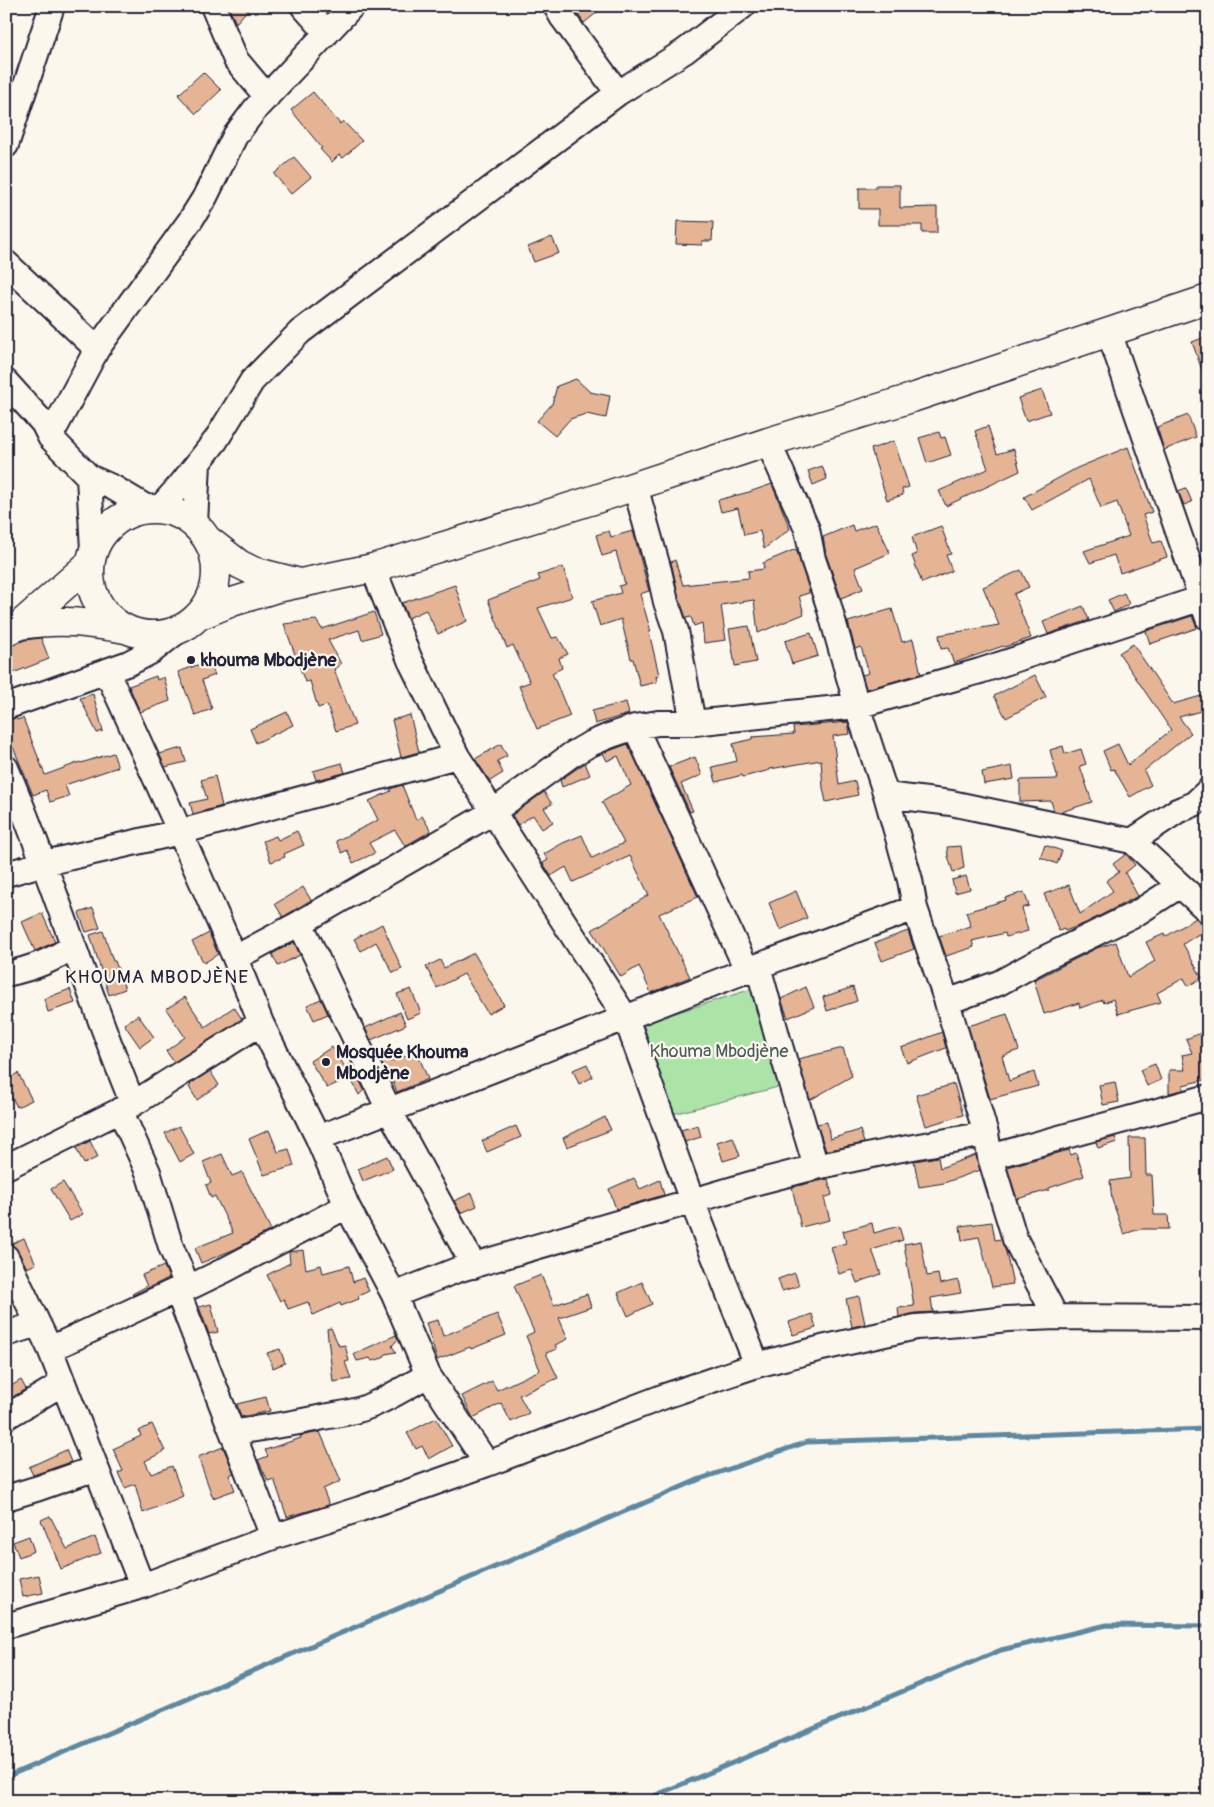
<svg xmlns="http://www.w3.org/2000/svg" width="1214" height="1807" font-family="Pangolin,sans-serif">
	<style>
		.green { fill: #ace4a8; stroke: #678372 }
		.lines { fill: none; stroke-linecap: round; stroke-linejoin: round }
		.stream { stroke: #5d88a1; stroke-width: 5 }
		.building { fill: #e4b495; stroke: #22223b }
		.minor-casing { stroke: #22223b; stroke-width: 28 }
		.major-casing { stroke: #22223b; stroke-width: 31 }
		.minor { stroke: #fbf7ec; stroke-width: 24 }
		.major { stroke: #fbf7ec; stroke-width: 28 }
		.poi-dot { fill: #22223b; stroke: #fbf7ec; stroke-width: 2 }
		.labels { text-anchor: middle; stroke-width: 4.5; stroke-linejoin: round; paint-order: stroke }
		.poi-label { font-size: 18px; font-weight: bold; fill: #22223b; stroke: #fbf7ec; text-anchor: start }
		.park-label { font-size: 18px; fill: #4b5c5c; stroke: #fbf7ec }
		.neighbourhood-label { font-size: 19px; letter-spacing: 1px; fill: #22223b; stroke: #fbf7ec }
	</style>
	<rect width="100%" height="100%" fill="#fbf7ec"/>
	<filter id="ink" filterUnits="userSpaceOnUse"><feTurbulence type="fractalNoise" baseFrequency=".02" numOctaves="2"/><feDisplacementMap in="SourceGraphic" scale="10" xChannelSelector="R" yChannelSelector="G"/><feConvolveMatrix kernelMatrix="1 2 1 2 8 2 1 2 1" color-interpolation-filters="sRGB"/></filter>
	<g filter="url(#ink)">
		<path class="green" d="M752,989L782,1086L673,1114L643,1023Z"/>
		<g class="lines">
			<path class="stream" d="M6,1777L700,1479L807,1442L1208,1429
				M642,1801L1001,1650L1107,1625L1208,1626"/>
		</g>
		<path class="building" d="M228,6H251L236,23Z
			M572,6H605L584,23Z
			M203,72L221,90L196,114L178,95Z
			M313,92L340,124L343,121L362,141L343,158L339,155L332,162L320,149L322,148L291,110Z
			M294,157L311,177L291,194L274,174Z
			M876,185H900V208L937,207V233H922V225H878V209H859V188H876Z
			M677,221L713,222L712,241H702V245L676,244Z
			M552,237L559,253L534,262L528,247Z
			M1208,336V380L1206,381L1192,342Z
			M576,379L590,392L610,396L606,418L586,414L570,419L555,436L537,421L552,404L557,386Z
			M1042,390L1050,413L1026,421L1018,398Z
			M1188,415L1196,437L1164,450L1157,427Z
			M988,426L997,454L1014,449L1020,471L946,506L939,491L988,469L975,431Z
			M939,432L941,438L945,437L951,455L927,463L919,438Z
			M894,441L909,487L902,489L903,495L887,500L871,449Z
			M1128,447L1152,512L1143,515L1153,543L1161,541L1167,557L1120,573L1114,555L1090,563L1084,551L1129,536L1117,502L1101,508L1089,479L1032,510L1024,497L1077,468Z
			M822,466L827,479L813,485L808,471Z
			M772,484L790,529L764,549L760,531L744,535L738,508L721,512L718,500L749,492Z
			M1186,488L1192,502L1184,505L1178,491Z
			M876,523L890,553L855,568L863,589L841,598L826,555L823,537L852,525L854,531Z
			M941,526L951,554L946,555L952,571L922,583L912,556L917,554L912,537Z
			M609,531L611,537L633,531L649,591L640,594L651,632H649L659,675L656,676L657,682L640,686L633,659H631L621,619L600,626L592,601L621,593L619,586L625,584L616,552L602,556L596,535Z
			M796,549L809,589V593L799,596L804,614L758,633L754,600L721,605L726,640L704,643L702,623L694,626L691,617L686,618L679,598L671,562L675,560L683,585L749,578L748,571L764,569L763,563Z
			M563,567L572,597L538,608L552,638L558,637L568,654L559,658L562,668L552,673L570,716L537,729L519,686L530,682L513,645L507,648L488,600L540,580L538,575Z
			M1021,570L1029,587L1014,594L1031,638L1004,647L1003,646L954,663L948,648L941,649L939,635L999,625L983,587Z
			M455,585L467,621L438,634L426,610L408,618L402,603Z
			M1124,593L1129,604L1114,612L1108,600Z
			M1083,606L1089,620L1048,634L1043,622Z
			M892,609L902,642L913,639L921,674L866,689L862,675L869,673L861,647L855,649L848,622Z
			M374,612L381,634L362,640L359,630L328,640L341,664L334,669L355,725L336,731L327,705L318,708L310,681L305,682L284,624L316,620L322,629Z
			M1192,616L1197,628L1150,644L1146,631Z
			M749,626L756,662L735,666L729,629Z
			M811,633L818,656L792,664L785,641Z
			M41,638L49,659L13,673L6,654V647L25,640Z
			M1133,644L1173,704L1208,694V709L1179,717L1191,733L1144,771L1151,785L1130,797L1114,769L1111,770L1103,751L1118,744L1128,765L1171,730L1119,653Z
			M209,661L215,675L202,680L212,709L195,715L178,672Z
			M1035,675L1046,697L1006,718L994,696Z
			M156,676L157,680L164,677L170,701L140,712L129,686Z
			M93,694L103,731L97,733L80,698Z
			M626,702L629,714L595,724L592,711Z
			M287,712L293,725L256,743L250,729Z
			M410,715L419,752L401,757L392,720Z
			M16,718L17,720L23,718L45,775L80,762L81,763L113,753L118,767L65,785L69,796L50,802L46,790L33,795L13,747L6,750V720Z
			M848,722L850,734L833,736L839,785L855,781L858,795L826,802L823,788L821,760L770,769V770L743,777L742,775L716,782L712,767L737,761L733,744L752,739V737L794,734L793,727Z
			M501,744L507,756L497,761L503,773L490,781L475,759Z
			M628,744L698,897L659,914L690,977L651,993L639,966L621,977L592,930L649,895L630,856L573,882L566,867L551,876L543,863L548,860L544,854L563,843L582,835L592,858L624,843L602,802L631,785L618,756L607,761L603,753Z
			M1063,746L1065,754L1081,749L1086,764L1080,766L1092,802L1061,812L1054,811L1051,801L1020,802V780L1058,779L1050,750Z
			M182,748L186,762L165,767L159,754Z
			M695,757L702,775L681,784L693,811L690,812L669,767Z
			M342,763L345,773L316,780L313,771Z
			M585,763L590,775L562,787L560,780Z
			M1012,766L1014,779L984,784L982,772Z
			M215,776L222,806L193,814L190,803L207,799L201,780Z
			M402,785L416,820L422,816L431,831L405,846L395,830L369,843L375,853L353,863L347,850L342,853L336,841L378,820L369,801L391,791L390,789Z
			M544,792L552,804L544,808L553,822L542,829L533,815L518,825L512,815Z
			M297,831L304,845L284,854L285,857L271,862L263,841L276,836L278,840Z
			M1045,845L1062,851L1057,864L1040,857Z
			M961,846L964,868L953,872L948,856L947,847Z
			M1126,854L1135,865L1125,873L1138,896L1086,923L1065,931L1064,929L1059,931L1044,894L1069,885L1080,914L1113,891L1106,881L1119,872L1113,864Z
			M966,876L970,889L955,893L952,880Z
			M303,887L311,900L283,917L275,904Z
			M796,891L807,918L780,930L769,903Z
			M1024,892L1029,906L1022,908L1028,931L1006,937L1005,933L972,941L974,947L946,956L939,936L971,926L966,912L1006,900L1005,898Z
			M93,908L100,928L86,932L79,913Z
			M42,913L55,942L35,951L22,922Z
			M1196,918L1207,924L1208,928L1183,944L1202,978L1188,986L1184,978L1157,993L1161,1002L1118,1014L1113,999L1104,1003L1103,1000L1080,1008L1079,1003L1044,1014L1034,980L1097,948L1116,942L1128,977L1155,961L1146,942L1164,934L1165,937Z
			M382,924L402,969L393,973L376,942L361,951L354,939Z
			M103,931L113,961H115L125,989L109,995L90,935Z
			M908,931L914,949L882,961L875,943Z
			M209,933L218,954L204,963L192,942Z
			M294,942L300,955L278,966L272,954Z
			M474,953L504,1005L488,1014L464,974L437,988L426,967L440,960L444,968Z
			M806,987L814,1007L788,1018L781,999Z
			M853,987L857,1001L827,1011L823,997Z
			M70,989L75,1003L48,1012L44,999Z
			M411,989L421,1013L407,1019L397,994Z
			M185,997L205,1027L234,1007L242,1019L174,1062L166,1051L185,1037L166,1009Z
			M321,999L328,1014L314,1020L307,1005Z
			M400,1012L406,1025L371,1040L365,1028Z
			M1007,1014L1019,1050L1002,1056L1009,1081L1034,1072L1038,1086L990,1099L968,1026Z
			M138,1015L154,1037L140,1047L124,1024Z
			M1208,1030V1079L1183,1085V1090L1169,1093V1070H1185L1182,1055L1192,1053L1186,1039Z
			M942,1032L946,1048L907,1063L901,1048Z
			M332,1047L345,1067L352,1064L364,1090L359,1095L350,1077L327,1088L310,1061Z
			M843,1048L852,1076L810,1100L798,1059Z
			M385,1049L390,1062L417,1052L428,1079L397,1092L389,1073L387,1074L377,1053Z
			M587,1064L593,1077L579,1084L573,1070Z
			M1155,1064L1161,1080L1147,1086L1140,1070Z
			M210,1071L219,1085L197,1100L189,1087L191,1085L190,1084Z
			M18,1073L32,1100L17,1107L6,1086V1080Z
			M1115,1082L1119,1102L1103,1105L1099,1085Z
			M954,1084L963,1115L926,1126L916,1095Z
			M605,1117L611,1130L567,1147L563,1138Z
			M827,1122L830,1139L860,1130L864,1143L826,1151L817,1124Z
			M698,1125L701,1137L685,1142L681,1130Z
			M179,1126L194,1154L180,1162L165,1133Z
			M516,1126L521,1137L487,1152L482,1141Z
			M269,1130L278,1152L289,1149L294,1166L264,1175L249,1139Z
			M733,1137L740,1156L723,1161L717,1142Z
			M1115,1137L1117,1142L1098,1148L1096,1142Z
			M1129,1138H1145L1146,1175H1152L1154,1215H1168L1169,1229H1140L1124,1234L1112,1200L1110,1181L1130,1178Z
			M90,1141L98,1157L84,1164L76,1148Z
			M1069,1150L1071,1155L1076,1153L1084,1176L1049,1188V1190L1017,1199L1007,1167Z
			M222,1154L232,1176L242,1172L271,1230L235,1249L201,1263L195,1248L233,1233L215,1196L211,1198L206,1185L211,1183L203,1162Z
			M976,1155L980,1170L944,1183L919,1187L914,1161L938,1157L940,1168Z
			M387,1156L393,1169L363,1181L358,1169Z
			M634,1178L640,1189L660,1180L664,1195L616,1209L609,1189Z
			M828,1179L832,1195L824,1198L830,1220L801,1227L792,1187Z
			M63,1182L83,1214L70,1221L51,1189Z
			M472,1193L477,1206L461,1213L454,1201Z
			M992,1222L995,1240L1001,1239L1006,1252L1013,1284L992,1287L979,1237L962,1240L960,1226Z
			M872,1223L874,1233L899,1226L903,1240L872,1250L881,1274L857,1283L852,1270L839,1274L831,1247L846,1243L843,1231Z
			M24,1238L36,1264L27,1268L18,1251L11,1244Z
			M921,1241L927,1276L938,1274L940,1284L958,1280L961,1293L931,1298L933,1312L915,1313L899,1317L898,1308L914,1306L904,1244Z
			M303,1250L306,1269L321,1265L323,1273L349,1266L353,1282L363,1278L369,1291L358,1296L359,1299L341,1306L340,1303L313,1315L308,1302L288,1309L284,1299L280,1301L267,1275L290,1263L289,1252Z
			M164,1266L169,1278L133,1295L132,1294L147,1286L142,1275Z
			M795,1273L799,1286L782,1291L778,1279Z
			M541,1275L554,1305L587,1294L591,1307L559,1318L568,1339L555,1345L557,1349L546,1353L558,1378L519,1395L529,1413L511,1422L501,1403L473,1418L462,1396L492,1381L497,1390L540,1370L526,1336L534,1332L514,1286Z
			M642,1282L652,1304L628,1316L618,1293Z
			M859,1296L865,1324L852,1327L846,1299Z
			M211,1304L218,1332L209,1334L199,1307Z
			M497,1314L506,1335L471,1349L470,1347L437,1360L426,1323L438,1320L443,1336Z
			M812,1314L816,1328L793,1335L789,1322Z
			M331,1328L339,1346L345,1345L349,1361L345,1362L351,1379L333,1382L327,1329Z
			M396,1335L398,1339L392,1346L396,1352L386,1354L383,1358L372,1361L370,1358L357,1361L354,1354Z
			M280,1349L285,1363L273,1368L267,1353Z
			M21,1380L26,1389L6,1401V1389Z
			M266,1397L270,1411L241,1417L237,1404Z
			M436,1418L452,1446L429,1459L422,1446L416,1449L407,1433Z
			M152,1424L165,1451L145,1461L151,1474L172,1466L183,1496L143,1513L135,1484L125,1488L118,1473L123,1471L113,1449L141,1436L139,1431Z
			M320,1432L341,1481L323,1489L329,1505L287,1517L274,1479L268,1481L258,1460L268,1456L265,1450L301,1438L300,1436Z
			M223,1447L234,1473L229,1475L235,1490L213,1498L198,1457Z
			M66,1450L71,1462L33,1475L29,1467Z
			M50,1516L67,1549L95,1537L101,1553L61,1569L41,1520Z
			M29,1536L34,1551L19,1557L13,1542Z
			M39,1575L43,1593L23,1597L19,1579Z"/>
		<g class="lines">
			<defs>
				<path id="minor" d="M213,6L236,60L267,97
					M303,6L327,33
					M556,6L562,17L618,93
					M6,145L52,6
					M6,263L97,349
					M1109,332L1208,618
					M6,382L43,423L50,437L89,477L114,488L149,509
					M50,437L97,349L190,221L205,197L235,136L256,108L352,6
					M768,442L807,529L813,559L828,603L857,706L886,795L910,880L915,908L947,1002L986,1134
					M89,477L93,550
					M635,486L659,571L666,602L676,631L693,723
					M159,509L183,482L216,440L252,381L300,332L618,93L685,51L743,6
					M195,524L198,463
					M373,568L410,660L457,756L626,1018L692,1201L757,1365
					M107,672L180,832L235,958L261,1023L318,1138L347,1206L394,1295L428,1375L487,1464
					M6,707L129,663L152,651L180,629
					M635,727L748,972
					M6,768C53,878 87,993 133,1104
					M886,795L951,803L1132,841L1208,911
					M1132,841L1177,811L1194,804L1208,791
					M6,874L45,863L180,832L457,756
					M300,923L389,1110L474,1266
					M235,958L300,923L493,812L571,755L590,744L609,736L635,727L658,723H693L857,706L980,671L1208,596
					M758,966L778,1039L816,1167
					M6,974C30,969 53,961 73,946
					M947,1002L999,983L1043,959L1137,913L1179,886
					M120,1110L148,1172L171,1247L188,1288
					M318,1138L758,966L915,908
					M990,1157L1015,1239L1056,1317
					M6,1167L133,1104L261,1023
					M6,1257L50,1349L142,1586
					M177,1290L273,1537
					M394,1295L457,1270L754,1183L816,1167L891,1151L986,1134L990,1157L1208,1097
					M6,1334L37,1324
					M50,1349L177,1290L188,1288L223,1271L347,1206
					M6,1417L63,1383
					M233,1433C263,1427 293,1424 323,1417C338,1414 353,1413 367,1407C388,1399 408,1386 428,1375
					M6,1498L39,1488L96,1468
					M6,1626L142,1586L273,1537L360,1509L487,1464L665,1396L757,1365L822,1348L916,1327L962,1324L1007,1319L1056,1317L1208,1318"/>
				<path id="major" d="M90 572a63 63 0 1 1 126 0a63 63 0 1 1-126 0Z
					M208,540L239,564L253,571L296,582
					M198,616L232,602L277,588L373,568L593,500L768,442L912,398L1208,299
					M20,625C60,619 85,622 125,629
					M6,632L20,625L89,564"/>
			</defs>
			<use href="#minor" class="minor-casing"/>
			<use href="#major" class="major-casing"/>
			<use href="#minor" class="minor"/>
			<use href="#major" class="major"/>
		</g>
	</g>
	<g class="poi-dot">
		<circle cx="191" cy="660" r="5"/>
		<circle cx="326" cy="1062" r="5"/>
	</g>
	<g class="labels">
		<g class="poi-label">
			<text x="201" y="666">khouma Mbodjène</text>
			<text x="336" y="1058">Mosquée Khouma<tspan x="336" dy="21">Mbodjène</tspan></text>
		</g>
		<g class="park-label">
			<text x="719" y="1057">Khouma Mbodjène</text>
		</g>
		<g class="neighbourhood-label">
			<text x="157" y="983">KHOUMA MBODJÈNE</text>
		</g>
	</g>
	<rect width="1214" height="1807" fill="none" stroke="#fbf7ec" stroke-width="25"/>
	<rect x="12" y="12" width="1189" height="1782" fill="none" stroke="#22223b" stroke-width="2" filter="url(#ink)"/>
</svg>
